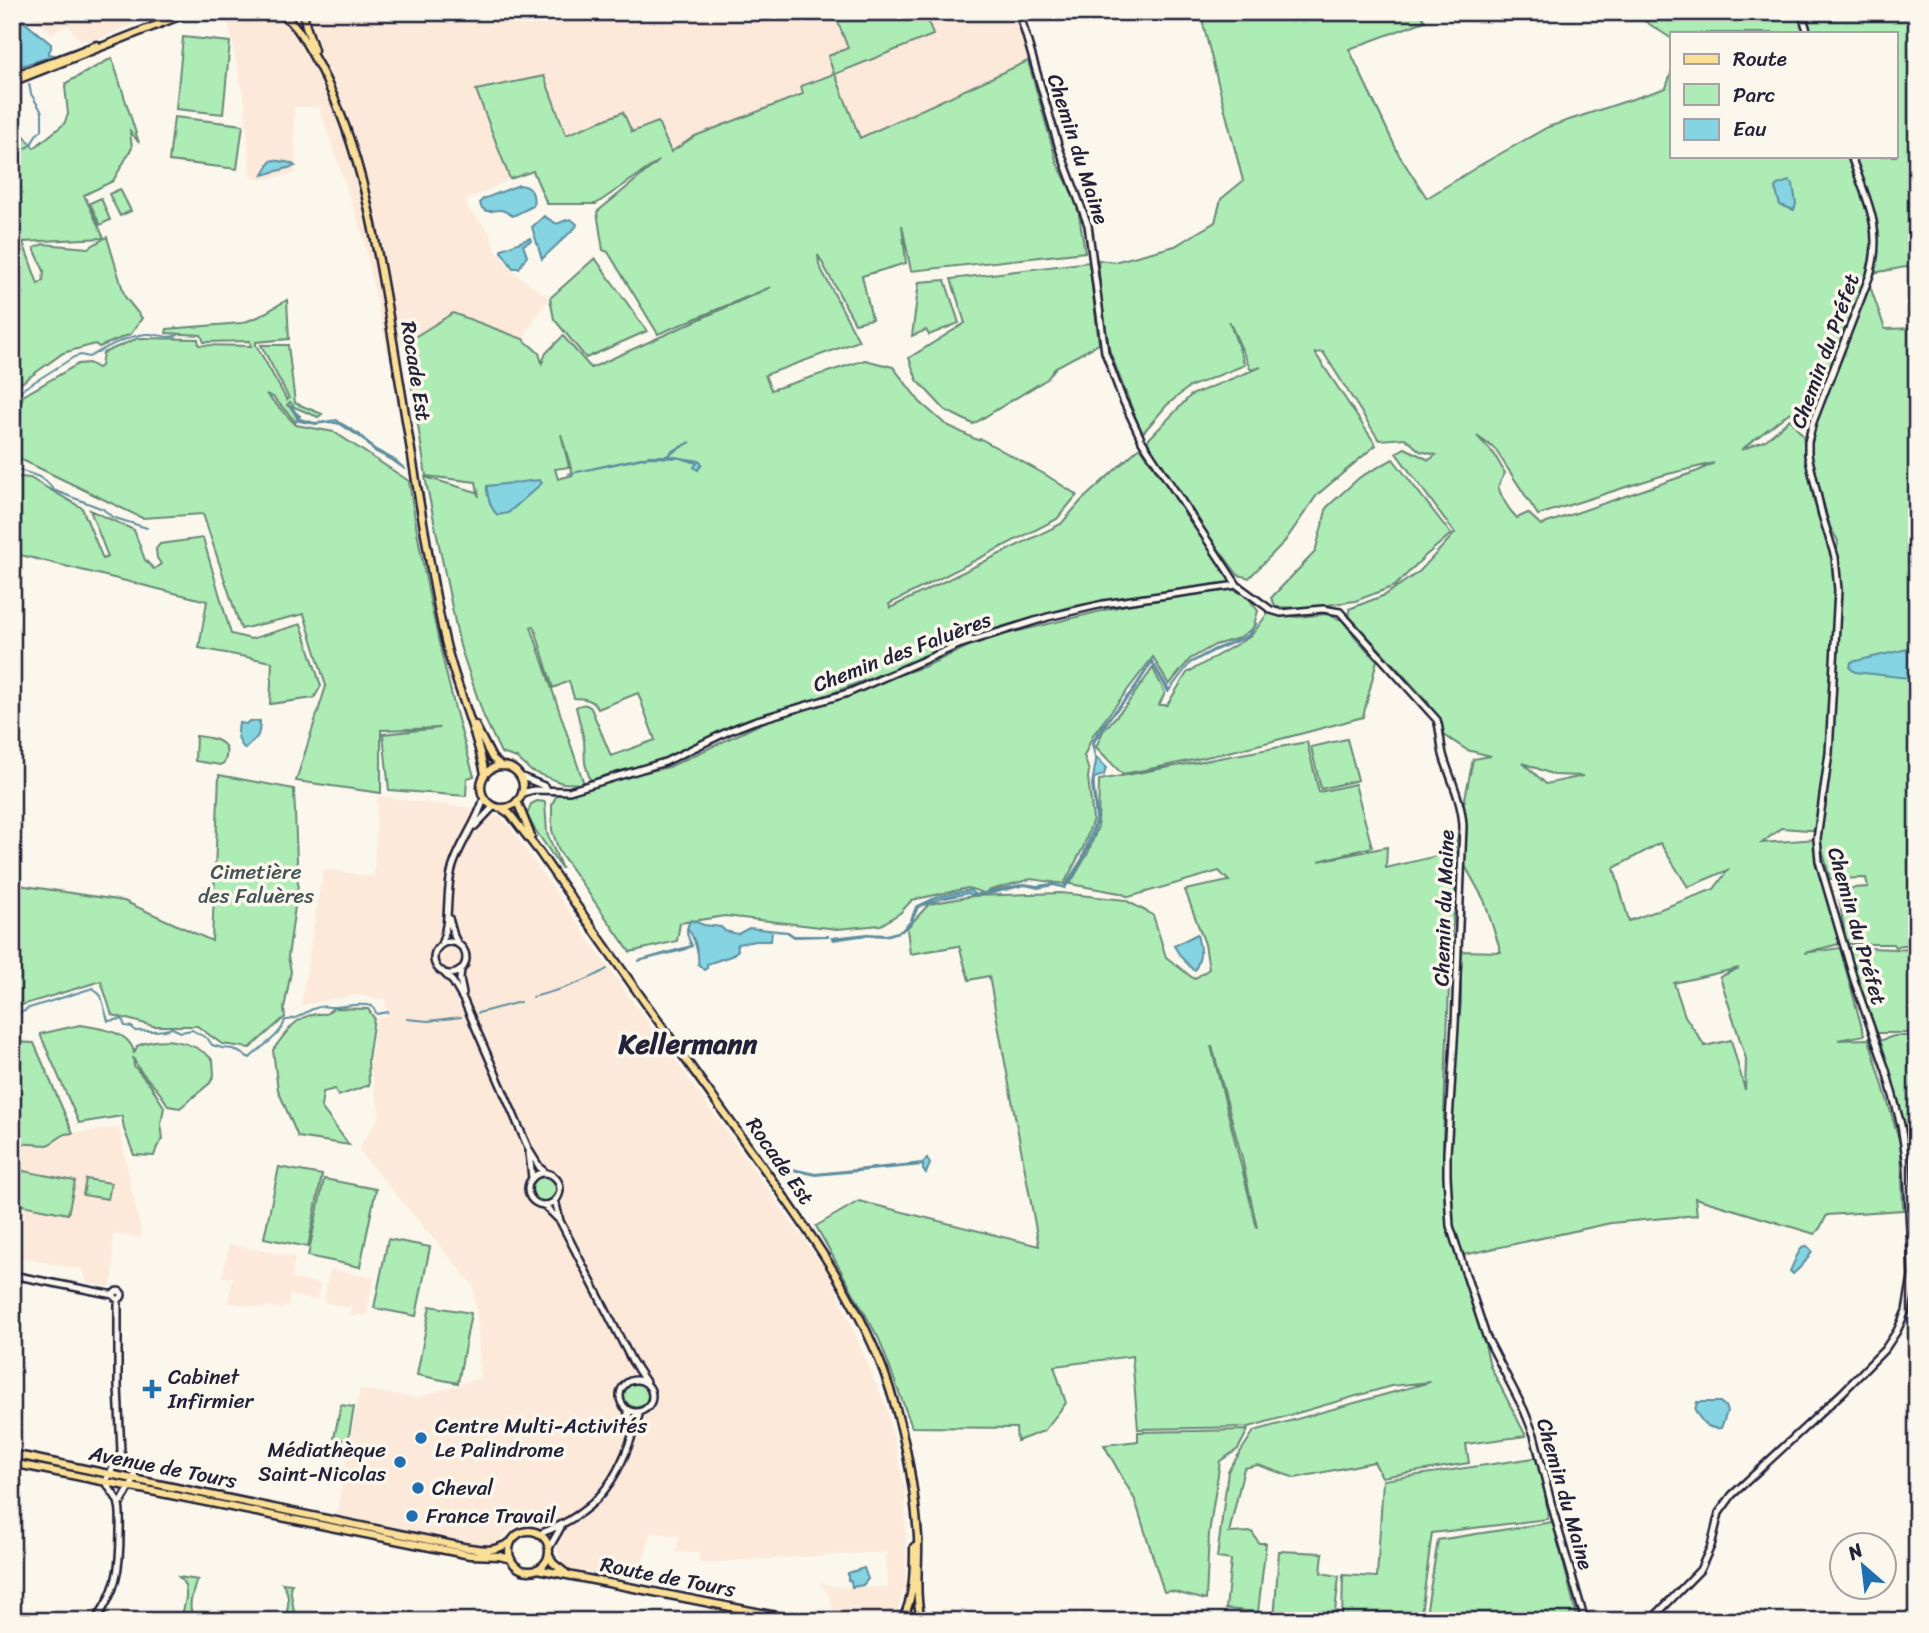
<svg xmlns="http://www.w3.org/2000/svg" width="1929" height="1633" font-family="Sriracha,sans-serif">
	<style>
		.built { fill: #fce9da }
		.green { fill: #adecb4; stroke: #688778; stroke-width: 2; fill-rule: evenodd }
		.water { fill: #85d4e2; stroke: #5d8d9f; stroke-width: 2 }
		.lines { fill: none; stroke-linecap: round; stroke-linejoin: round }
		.stream { stroke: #5d8d9f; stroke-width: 2 }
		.tertiary-casing { stroke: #22223b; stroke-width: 10 }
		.primary-casing { stroke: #22223b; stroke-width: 11 }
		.tertiary { stroke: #fbf7ec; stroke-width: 5 }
		.primary { stroke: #fbdf96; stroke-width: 6 }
		.poi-dot { fill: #1f6fb2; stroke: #fbf7ec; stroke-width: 2.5 }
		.labels { text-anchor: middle; stroke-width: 7; stroke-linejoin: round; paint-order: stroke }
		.street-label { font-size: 21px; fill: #22223b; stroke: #fbf7ec }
		.park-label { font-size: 21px; fill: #455459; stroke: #fbf7ec }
		.poi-label { font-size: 21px; fill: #22223b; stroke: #fbf7ec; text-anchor: start }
		.district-label { font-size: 28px; font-weight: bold; fill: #22223b; stroke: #fbf7ec }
	</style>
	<rect width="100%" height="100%" fill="#fbf7ec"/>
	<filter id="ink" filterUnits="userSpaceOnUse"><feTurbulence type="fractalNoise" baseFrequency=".0143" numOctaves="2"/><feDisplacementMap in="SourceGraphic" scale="14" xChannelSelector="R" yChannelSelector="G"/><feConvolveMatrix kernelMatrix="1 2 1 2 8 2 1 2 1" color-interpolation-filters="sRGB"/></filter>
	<g filter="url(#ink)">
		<path class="built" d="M26,12H163L96,40H80L67,24L52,34Z
			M226,12H834L848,48L828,56L834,73L802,86L804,94L695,136L670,152L632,133L566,135L476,90L510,179L465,201L469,210L490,233L496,251L514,273L550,298L541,308L523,339L453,313L388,354L362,233L319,107H294L296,173L261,180L251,177L245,104Z
			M925,12H1022L1036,58L859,138L835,74L933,35Z
			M377,796L476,809L501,817L510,827L618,981L831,1277L887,1410L905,1489L906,1585L897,1612L885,1621L832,1620L833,1611L829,1595L819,1582L837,1587H888L886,1552L699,1563V1553L676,1552L679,1536L650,1532L639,1581L568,1569L561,1563L556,1545L543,1527L529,1521L510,1529L494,1547L336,1515L360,1389L416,1398L480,1378L478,1327L473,1285L358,1150L380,1115L370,1065L376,1019L389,1015L384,999L357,995L301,1005L323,869L374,877Z
			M119,1128L142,1238L113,1234V1279L109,1287L87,1283L83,1270L18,1257L12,1267V1143L48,1145L65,1134Z
			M229,1244L295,1257L291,1278L320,1284L317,1300L290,1295L288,1307L283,1306V1309L266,1306L265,1309L228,1302L233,1277H222Z
			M330,1269L374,1278L366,1316L356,1314L355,1317L350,1315L352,1307L349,1306L348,1308L324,1302Z"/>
		<path class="green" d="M834,12H925L933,35L835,74L860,138L1028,61L1057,163L1077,202L1085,252L911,271L902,225L906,263L862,276L872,319L855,323L818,255L819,265L859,341L765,375L771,390L865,360L893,367L920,402L945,424L977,440L981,439L1046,475L1077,495L1057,519L889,604L890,608L1061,524L1081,501L1140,447L1233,582L1073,606L998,628L835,692L705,739L673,756L590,780L585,763L584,740L576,707C582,704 586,703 591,708L611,756L655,740L638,693L598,709C592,698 584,699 574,698L569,681L553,688L534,626L531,627L584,784L562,783L531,771L517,758L501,753L484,717L460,646L425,477L477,492L479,497L476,482L426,476L405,343L453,313L523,339L539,353L542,363L546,353L563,336L591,368L771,287L658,334L608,252L603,250L597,212L659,161L596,204H547L533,171L510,179L476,90L544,76L566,135L623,112L632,132L658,122L671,152L695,136L803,94L801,86L834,74L828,56L848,48ZM561,434L573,475L558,479L555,469L569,467Z
			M1200,12H1419L1425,21L1349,49L1399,155L1427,198L1482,164L1548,127L1666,88L1672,70V156H1896V33H1672V39L1631,12H1917V265L1868,274L1806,427L1790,412L1741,450L1766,440L1790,419L1803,436L1814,502L1835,566L1838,541L1830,527L1810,454L1816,421L1870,286L1885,329L1917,328V945H1901L1895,947L1893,944H1846L1838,889L1868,887L1866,878L1830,879L1820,841L1822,831L1781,828L1762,843L1817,839L1843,943L1804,953L1840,948L1864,1035L1838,1040L1869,1039L1901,1146L1903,1210L1827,1215L1820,1228L1815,1234L1695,1198L1697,1215L1611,1223L1459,1256L1479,1318L1490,1366L1526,1436L1466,1444L1469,1463L1382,1477L1374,1462L1295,1478L1258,1465L1244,1468L1229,1533L1252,1532L1259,1543H1266L1258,1612L1226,1609L1231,1560L1217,1558L1228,1471L1254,1431L1430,1382L1391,1386L1249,1427L1138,1429L1132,1356L1054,1366L1066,1403L1044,1431L1017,1441L1016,1428L912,1427L879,1339L816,1226L859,1201L1039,1246L989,976L969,980L959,946L910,954L907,928L929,904L973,896L1061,893L1125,900L1153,915L1166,957L1194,979L1209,969L1205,944L1185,890L1229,881L1219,871L1129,897L1120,893L1070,884L1088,853L1098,826L1099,780L1307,742L1319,792L1355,784L1372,847L1319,861L1387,847L1386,868L1458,851L1455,847L1473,759L1491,756L1467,750L1444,735L1428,702L1350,617L1349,609L1385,595L1420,571L1455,533L1396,453L1405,448L1429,460L1436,455L1420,451L1405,438L1379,440L1323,352L1315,353L1376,445L1317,495L1285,541L1249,578L1238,575L1159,469L1147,441L1191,395L1261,367L1251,370L1229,321L1245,365L1189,387L1167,405L1142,434L1110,352L1102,309L1098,260L1114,262L1175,246L1215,222L1221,199L1243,181ZM1477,436L1495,449L1538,515L1664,475L1714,463L1698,471L1541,525L1528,513L1517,518C1508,509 1502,499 1498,486L1505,473L1494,454ZM1523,763L1554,775L1583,776L1546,784ZM1660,843L1688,887L1728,870L1714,889L1629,921L1614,868ZM1458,853L1484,900L1501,952L1461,951V1003L1450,1107L1447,1184L1458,1253L1448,1227L1443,1138L1450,961ZM1739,968L1720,977L1746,1059L1745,1090L1731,1040L1705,1046L1685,1016L1674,983ZM1212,1046L1242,1158L1257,1228L1211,1046Z
			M183,37L230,42L223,114L176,109Z
			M112,58L139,143L130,131L132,148L113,181L84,195L104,238L23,242L38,284L43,281L44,271L34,248L43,244L88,248L107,237L125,297L142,318L131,334L99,347L95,344L63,353L20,384L12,395V301L23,293L12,298V120L34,148L64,124L68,114L65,86L66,83Z
			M174,117L243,125L237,169L169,161Z
			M120,189L131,211L120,216L109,194Z
			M101,198L110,220L100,225L90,203Z
			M595,258L647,331L586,358L554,319L550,298Z
			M1089,262L1099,344L1056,367L1047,379L973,424L945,410L917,380L909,358L965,323L951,279Z
			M945,280L959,323L929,335L926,330L912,336L919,282Z
			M287,300L289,339L256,342V345L287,400L289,398L261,345H288L295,403L322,414L318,417L294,407L290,402L287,405L300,416L296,422L273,397L266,394L296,425L334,432L409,481C424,581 445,680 474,776L467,778L466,796L389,790L383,734L440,728L381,730V793L296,781L326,686L304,614L241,629L203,514L142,518L12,455V436L16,428L14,426L23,396L78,364L89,363L98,368L101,366L103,353L138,338L198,339L199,345L251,346L250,341L204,342L201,335L166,333L167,329L242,323L258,317Z
			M1393,459L1451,534L1425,556L1395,586L1355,601L1306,608L1276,607L1271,598L1315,552L1327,507L1360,477Z
			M12,476L30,478L82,508L103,559L108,557L90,510L134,530L145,560L154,569L161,564L157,558L156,549L160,544L203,538L231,634L251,639L301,624L321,686L314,698L270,704L272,662L199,648L207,601L12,553Z
			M1232,589L1247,596L1258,611L1253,628L1239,638L1215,645L1190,659L1169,685L1153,657L1093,735L1084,756L1089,771L1088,778L1093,819L1083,848L1064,884L1031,879L987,891V894L968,888L912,900L900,913L881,925L837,929L725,916L680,923L677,941L630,952L559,851L552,830V804L559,791L669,767L788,711L926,666L982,640L1126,605Z
			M1268,613L1298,617L1326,614L1342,620L1358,641L1377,660L1363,717C1283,739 1203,760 1122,774L1096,747L1103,731L1127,704L1153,668L1165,693L1159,705H1167L1187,673L1251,636Z
			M196,736C213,738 234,740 224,763L220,765L195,761Z
			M1347,739L1358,780L1321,789L1311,747Z
			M219,775L294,789L298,885L288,957L291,971L284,1009L285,1017L250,1048L222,1044L197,1026H153L112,1015L101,981L12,1008V884L124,901L212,941Z
			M537,801L545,802L547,833L562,869L534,828L527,815L531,804Z
			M1847,947L1917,950V1033H1876Z
			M333,1008L368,1009L374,1018L368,1059L369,1085L338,1096L335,1089L323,1092L321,1107L349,1145L298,1137L278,1090L273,1050C288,1030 297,1012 326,1014Z
			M80,1025C98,1028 132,1031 134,1054L137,1046C162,1035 193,1040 213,1060L214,1075L210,1083L180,1108L168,1106C159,1086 138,1074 133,1057L134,1066L151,1086L164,1107L161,1124L163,1139L157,1147L154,1156L134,1155L124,1129L122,1116L79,1123L40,1034Z
			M1894,1036H1917V1141H1907L1876,1042Z
			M12,1042L34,1043L73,1133L65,1134L48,1145L12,1143Z
			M279,1167L322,1175L308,1247L264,1238Z
			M13,1169L75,1181L68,1214L12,1203Z
			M532 1189a12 12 0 1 1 24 0a12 12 0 1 1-24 0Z
			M86,1179L111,1183L108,1199L83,1195Z
			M324,1179L376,1189L360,1267L308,1256Z
			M388,1239L430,1247L416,1316L374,1308Z
			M430,1306L471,1313L458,1383L417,1375Z
			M624 1395a12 12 0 1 1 24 0a12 12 0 1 1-24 0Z
			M341,1405L354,1407L348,1441L334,1438Z
			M1248,1430L1238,1449L1220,1461L1209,1533L1206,1600L1171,1591L1164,1592L1135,1500L1104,1445L1138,1441V1432Z
			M1541,1457L1548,1519L1432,1533L1420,1621H1342L1343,1575L1377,1577L1383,1480Z
			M1553,1522L1578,1621H1425L1438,1540Z
			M1279,1551L1323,1553L1321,1573L1339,1576L1334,1621H1274Z
			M179,1577L198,1580L196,1582C192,1596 185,1610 198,1621H157L158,1614C162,1619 175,1620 181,1618C185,1604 191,1588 179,1577Z
			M282,1583L292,1584L290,1587L295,1618L303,1621H284C289,1608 291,1594 282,1583Z"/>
		<path class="water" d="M12,12L51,44V48L48,54L55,55L12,69Z
			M273,160L291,163L295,166L263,175L270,162Z
			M1789,181L1793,184L1796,204L1794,210L1780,205L1775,188L1777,185Z
			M519,185C532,186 535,194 533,206L513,216C509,214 504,210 500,210C491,210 488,214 481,207L480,202L483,199Z
			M544,216C564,229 553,222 571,219L577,224L576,227L542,259L532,227Z
			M530,238L531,241L523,245L527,256L519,268H513L501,251L502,249Z
			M290,406L292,407L300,419L315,423L337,420L339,422L359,434L374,449L395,460L406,470L392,460L374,451L363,439L340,424L330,422L316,424L299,421Z
			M691,442L675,451L668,456L700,461L702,464L698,470L694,467L697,463L680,458L648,457L568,474L649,456H667L672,451Z
			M539,480L542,483L508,513L498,515C491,510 486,494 487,486Z
			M1257,623L1249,636L1213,651L1190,663L1168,692L1152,662L1133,692L1112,715L1094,742L1095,756L1106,767L1104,775L1094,778C1092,791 1098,805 1097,818C1094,840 1078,871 1065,888L1054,885L1038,888L1025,885L989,894L971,895L969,893L940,899L918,907L911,923L902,931L886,936L867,935L834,940L832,938L867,934L886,935L901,931L910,922L916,907L937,897L970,890L975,895L1025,884L1037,886L1053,884L1064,887L1082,859L1096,818L1092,784L1096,761L1092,744L1098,731L1132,691L1152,661L1169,690L1191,662L1215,649L1241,639L1248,635Z
			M1912,648H1917V679L1855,672L1850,668L1851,662Z
			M249,721H260C259,743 256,735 245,749C237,741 237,734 239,723L246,724Z
			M691,920L704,925L721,927L725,931L738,934L749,928L788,932L794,936H829L794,937L787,932L772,931L771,941H756L737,944L738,950L731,956L707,964V968L704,970L698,964C700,955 694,937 688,929L687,934L692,946L683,950L638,961L691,946C688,935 684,929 691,920Z
			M1197,934C1200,950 1203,953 1195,970H1193L1181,957L1174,946Z
			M927,1158L930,1164L926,1173L923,1170V1165L815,1175L784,1168L768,1160L784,1167L815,1174L923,1163Z
			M1804,1246H1807L1812,1251C1808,1260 1801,1267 1793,1274L1790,1271C1794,1264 1797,1251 1804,1246Z
			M1697,1402H1720L1725,1406L1727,1412L1721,1428C1707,1430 1701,1421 1695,1410Z
			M864,1568L868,1579L863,1585L852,1587L851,1581L848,1580V1573Z"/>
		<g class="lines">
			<path class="stream" d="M12,162L21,151L31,145L36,135L42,130V112L31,94L29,84
				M12,408L18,395L23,389L74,357L81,355L89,357C105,348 127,336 146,334C157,333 168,340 178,335
				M12,468C27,473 45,475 53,490L103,509L112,517L147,528
				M533,997C559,990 584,983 607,969
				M478,1013L520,1002
				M12,1015L25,1011L26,1009L93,988L101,996L108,1021L122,1019L125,1026L132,1027L135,1031C149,1030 159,1033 172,1028L181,1032L192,1030L208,1039L212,1045L222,1048L233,1049L250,1058C262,1045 281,1037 285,1020C296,1021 305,1011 316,1008C322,1005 326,1007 333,1007C346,1007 358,1002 372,1006L377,1014L388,1012
				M407,1019L428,1021L461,1017"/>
			<defs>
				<path id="tertiary" d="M1019,12L1059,148L1088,225L1105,352L1122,398L1142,441L1237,585L1271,610L1281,613L1323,609L1340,612L1437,720C1441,732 1440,745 1444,758C1451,780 1462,802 1463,826L1455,1025L1447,1153V1176L1450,1226L1486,1336L1524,1410L1534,1435L1554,1514L1585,1621
					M1801,12L1808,33
					M520,776L544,786L548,790
					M522,793L534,790L569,791L665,762L731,730L754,721L848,693L961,644L1048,617L1103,604L1237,585
					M475,826L494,806
					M449,918L454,936L458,944
					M434 958a16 16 0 1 1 32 0a16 16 0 1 1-32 0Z
					M441,945C451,920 445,894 452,869C459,844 477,823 484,798
					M461,969L460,979L463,994
					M442,971L453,982L464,1001L529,1150L540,1168L545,1172
					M529,1153L532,1178
					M528 1189a16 16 0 1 1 32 0a16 16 0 1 1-32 0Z
					M555,1200L560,1221L632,1361L646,1382
					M544,1205L559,1220
					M12,1275L114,1295
					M114 1295a4 4 0 1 1 8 0a4 4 0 1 1-8 0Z
					M118,1299V1386L121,1452L126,1466L134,1473L135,1479L119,1506
					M620 1396a16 16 0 1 1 32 0a16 16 0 1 1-32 0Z
					M627,1410L633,1430
					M539,1534C604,1511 621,1473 640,1412
					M549,1548L561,1527
					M95,1621C117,1591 120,1569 120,1533C120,1524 121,1514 119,1505C117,1495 109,1491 106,1481L121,1452
					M1650,1621L1700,1570L1711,1546L1719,1513L1732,1495L1843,1392L1885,1349L1897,1331L1906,1311L1912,1276L1907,1165L1901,1125L1886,1070L1854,980L1819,861L1817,839L1829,753L1838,590L1835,557L1822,515L1808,455V442L1813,422L1870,275C1884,228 1866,199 1851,156"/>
				<path id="primary" d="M270,12L283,15L294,12
					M303,12L306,26L314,50
					M283,15C297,25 303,38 311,52C357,130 373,223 388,311C399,376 410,441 420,505C428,549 434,593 444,636C454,683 476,727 485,774
					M12,77L97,45
					M12,82L190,12
					M475,725L492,758L501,766
					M481 787a21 21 0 1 1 42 0a21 21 0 1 1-42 0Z
					M517,801L531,836
					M501,808L510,814L540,853C606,949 674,1043 742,1138C795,1212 851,1285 884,1372C903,1424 914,1481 918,1537C919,1563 914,1598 922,1621
					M12,1454L463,1547C482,1550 493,1553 511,1542
					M12,1463L470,1555L499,1556L511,1559
					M509 1551a20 20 0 1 1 40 0a20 20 0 1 1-40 0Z
					M549,1555L553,1563L567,1574
					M537,1569L802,1621
					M902,1621C914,1597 914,1573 914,1547"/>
			</defs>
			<use href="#tertiary" class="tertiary-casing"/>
			<use href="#primary" class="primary-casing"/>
			<use href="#tertiary" class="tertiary"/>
			<use href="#primary" class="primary"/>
		</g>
	</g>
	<g class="poi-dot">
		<path d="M148.5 1378.5h7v7h7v7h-7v7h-7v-7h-7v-7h7z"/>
		<circle cx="421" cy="1438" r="7"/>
		<circle cx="400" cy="1462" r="7"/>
		<circle cx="418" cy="1488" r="7"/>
		<circle cx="412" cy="1516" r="7"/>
	</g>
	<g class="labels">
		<g class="street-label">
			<text transform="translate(1078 149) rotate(72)" y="7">Chemin du Maine</text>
			<text transform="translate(1825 351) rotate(-70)" y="7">Chemin du Préfet</text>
			<text transform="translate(416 371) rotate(81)" y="7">Rocade Est</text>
			<text transform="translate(902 652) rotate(-21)" y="7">Chemin des Faluères</text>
			<text transform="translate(1444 908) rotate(-88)" y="7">Chemin du Maine</text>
			<text transform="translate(1857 926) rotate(74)" y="7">Chemin du Préfet</text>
			<text transform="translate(780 1161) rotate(55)" y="7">Rocade Est</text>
			<text transform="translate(163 1467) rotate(11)" y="7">Avenue de Tours</text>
			<text transform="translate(1565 1494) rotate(74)" y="7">Chemin du Maine</text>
			<text transform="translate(668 1577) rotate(11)" y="7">Route de Tours</text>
		</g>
		<g class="park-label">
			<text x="256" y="879">Cimetière<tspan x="256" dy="24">des Faluères</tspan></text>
		</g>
		<g class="poi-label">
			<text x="168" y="1384">Cabinet<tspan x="168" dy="24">Infirmier</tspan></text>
			<text x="435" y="1433">Centre Multi-Activités<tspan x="435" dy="24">Le Palindrome</tspan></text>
			<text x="386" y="1457" text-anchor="end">Médiathèque<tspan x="386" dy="24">Saint-Nicolas</tspan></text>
			<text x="432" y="1495">Cheval</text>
			<text x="426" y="1523">France Travail</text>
		</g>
		<g class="district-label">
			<text x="688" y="1053">Kellermann</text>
		</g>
	</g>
	<rect width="1929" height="1633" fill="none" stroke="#fbf7ec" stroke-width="42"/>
	<rect x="21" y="21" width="1887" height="1591" fill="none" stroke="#22223b" stroke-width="2.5" filter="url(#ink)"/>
	<rect x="1670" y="32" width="228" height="126" fill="#fbf7ec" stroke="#a4a2a5" stroke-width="2"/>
	<rect x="1684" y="54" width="35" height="10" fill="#fbdf96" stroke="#a4a2a5" stroke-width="2"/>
	<text x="1733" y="66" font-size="21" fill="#22223b">Route</text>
	<rect x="1684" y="84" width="35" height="21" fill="#adecb4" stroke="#a4a2a5" stroke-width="2"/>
	<text x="1733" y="102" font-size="21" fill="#22223b">Parc</text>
	<rect x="1684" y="119" width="35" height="21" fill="#85d4e2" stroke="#a4a2a5" stroke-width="2"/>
	<text x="1733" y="136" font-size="21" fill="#22223b">Eau</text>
	<g transform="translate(1863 1566) rotate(332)"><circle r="33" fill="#fbf7ec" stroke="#a4a2a5" stroke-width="2"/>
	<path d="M0-5L12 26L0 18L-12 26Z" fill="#1f6fb2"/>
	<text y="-10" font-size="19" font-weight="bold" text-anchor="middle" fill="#22223b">N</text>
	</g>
</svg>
